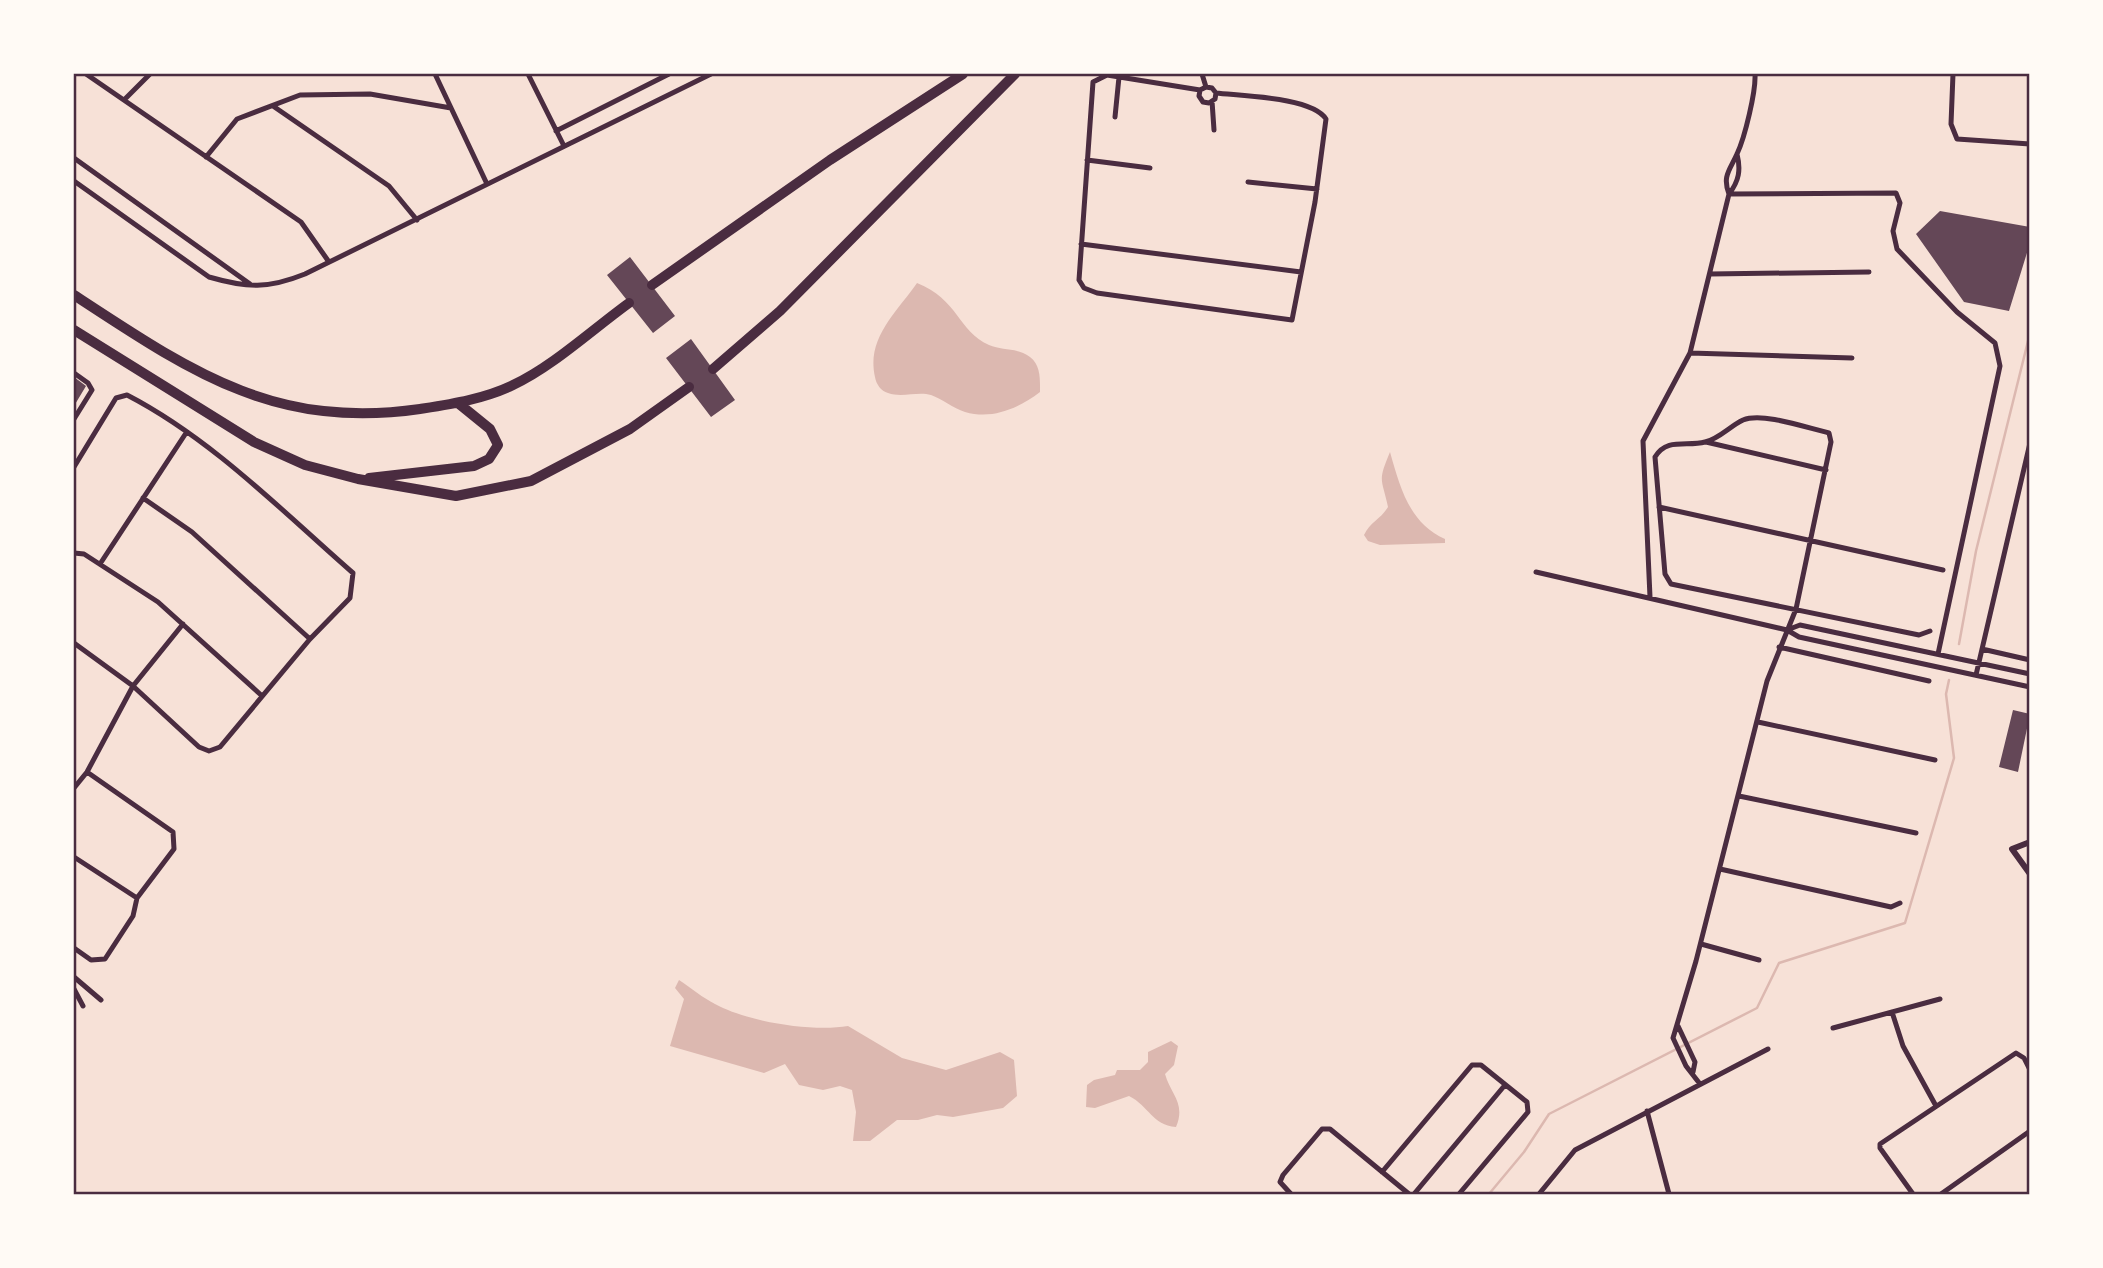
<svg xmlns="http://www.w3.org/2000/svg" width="2103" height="1268" font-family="'Source Sans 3',sans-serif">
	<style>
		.water { fill: #dcb8b0 }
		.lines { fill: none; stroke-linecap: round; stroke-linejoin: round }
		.stream { stroke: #dcb8b0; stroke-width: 2.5 }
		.building { fill: #644757 }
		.minor { stroke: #4a2c40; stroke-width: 5 }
		.tertiary { stroke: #4a2c40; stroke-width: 6 }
		.motorway { stroke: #4a2c40; stroke-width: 10 }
		.neatline { fill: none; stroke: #4a2c40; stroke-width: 2.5 }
	</style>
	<rect width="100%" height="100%" fill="#f7e1d7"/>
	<path class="water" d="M917,283C958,299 958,331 989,345C1002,351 1017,347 1030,357C1041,365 1040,380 1040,392C1019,408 993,420 965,412C953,408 942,399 931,395C918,391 902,398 888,393C881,391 876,384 875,377C866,338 897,312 917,283Z
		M1390,452C1400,487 1409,523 1445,539V543L1380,545L1368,541L1364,535C1370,522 1381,519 1388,507C1382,478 1377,483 1390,452Z
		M679,980C691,988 703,998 715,1004C748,1022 812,1032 848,1026L902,1058L946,1070L1000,1052L1014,1060L1017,1096L1003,1108L953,1117L937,1115L918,1120H897L870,1141H853L856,1112L852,1090L840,1086L823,1090L799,1085L785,1064L764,1073L670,1046L684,999L675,988Z
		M1171,1041L1178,1046L1174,1065L1165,1074C1171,1095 1186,1103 1176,1127C1152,1125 1149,1106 1129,1096L1095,1108L1086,1107L1087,1085L1094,1080L1115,1075L1117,1070H1140L1148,1062V1052Z"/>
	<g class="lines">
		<path class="stream" d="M1959,644L1976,551L2030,333
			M1489,1194L1524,1152L1549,1114L1757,1008L1779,963L1905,923L1954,758L1946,694L1949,680"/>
	</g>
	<path class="building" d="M1940,211L2030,227V243L2009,311L1964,302L1916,234Z
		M630,257L675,316L653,333L607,275Z
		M691,339L735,400L711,417L666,358Z
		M74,377L86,386L74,406Z
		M2013,710L2030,714L2018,772L1999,767Z"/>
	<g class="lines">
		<path class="minor" d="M86,74L301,222L329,262
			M435,74L487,184
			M528,74L564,146
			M1202,74L1206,87L1212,88L1216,93L1215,99L1209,103L1203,102L1199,96L1200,90L1206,87
			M1953,74L1951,124L1957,139L2030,144
			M1200,90L1107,75L1093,82L1079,280L1084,288L1097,293L1292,320L1315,202L1326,119C1312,97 1241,96 1216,93
			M124,100L150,74
			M1212,101L1214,130
			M273,106L389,186L417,220
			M1115,117L1119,77
			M556,131L669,74
			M206,157L237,119L300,95L370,94L451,108
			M74,158L250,284
			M1087,160L1150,168
			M74,181L209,277C247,288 268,289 305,274L711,74
			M1248,182L1317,189
			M1729,194L1896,193L1900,203L1893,231L1897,249L1957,312L1995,343L2000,366L1938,654
			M1729,194C1722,176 1730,170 1737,154C1745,137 1756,91 1755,74
			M1081,244L1301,272
			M1710,274L1869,272
			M1690,353L1852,358
			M74,373L88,383L92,390L74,419
			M1706,442L1826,470
			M74,467L116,398L127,395C212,439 282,511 353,573L350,598L310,639L220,747L209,751L199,747L133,686L74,643
			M143,498L192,532L310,639
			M1659,507L1943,570
			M74,553L84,554L158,602L261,695
			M100,564L186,433
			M1536,572L1787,630L1799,637L2030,687
			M1650,597L1643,441L1690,353L1729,194C1739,181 1741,170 1737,154
			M1787,630L1800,625L2030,674
			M1779,647L1929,681
			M1982,649L2030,660
			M1976,675L2030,443
			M1758,722L1935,760
			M74,788L87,772L133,686L183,624
			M1739,796L1916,833
			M74,857L137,898L174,849L173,832L87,772
			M1720,869L1891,907L1900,903
			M1701,944L1759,960
			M74,948L91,960L105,959L133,916L137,898
			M74,977L101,1000
			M74,989L83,1006
			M1892,1012L1903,1046L1936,1106
			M1678,1026L1695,1062L1693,1072
			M1833,1028L1940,999
			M1700,1084L1686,1066L1673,1038L1696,961L1767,681L1796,609L1831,442L1829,433C1807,428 1763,412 1743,420C1730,426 1719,439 1705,442C1687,447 1667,437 1655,457L1665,574L1671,584L1919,635L1930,631
			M1647,1111L1669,1194
			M1382,1172L1472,1065H1481L1527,1102L1528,1112L1459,1194
			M1291,1194L1280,1182L1283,1175L1322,1129H1330L1409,1194
			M1414,1194L1505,1085
			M1539,1194L1575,1150L1768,1049
			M1913,1194L1880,1148V1144L2016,1053L2024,1058L2030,1070
			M1941,1194L2030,1131"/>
		<path class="tertiary" d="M2030,842L2012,849L2030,874
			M2030,887V923"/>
		<path class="motorway" d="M652,285L830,160L963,74
			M74,295C190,371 274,430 420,409C451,404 484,399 513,385C552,367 593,329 629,303
			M74,330L254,442L305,465L358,479L456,496L531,481L630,429L689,387
			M713,369L780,311L1015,74
			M369,478L474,466L489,459L498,445L490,429L458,403"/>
	</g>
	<rect width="2103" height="1268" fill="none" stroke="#fffaf5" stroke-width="150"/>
	<rect x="75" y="75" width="1953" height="1118" class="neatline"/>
</svg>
